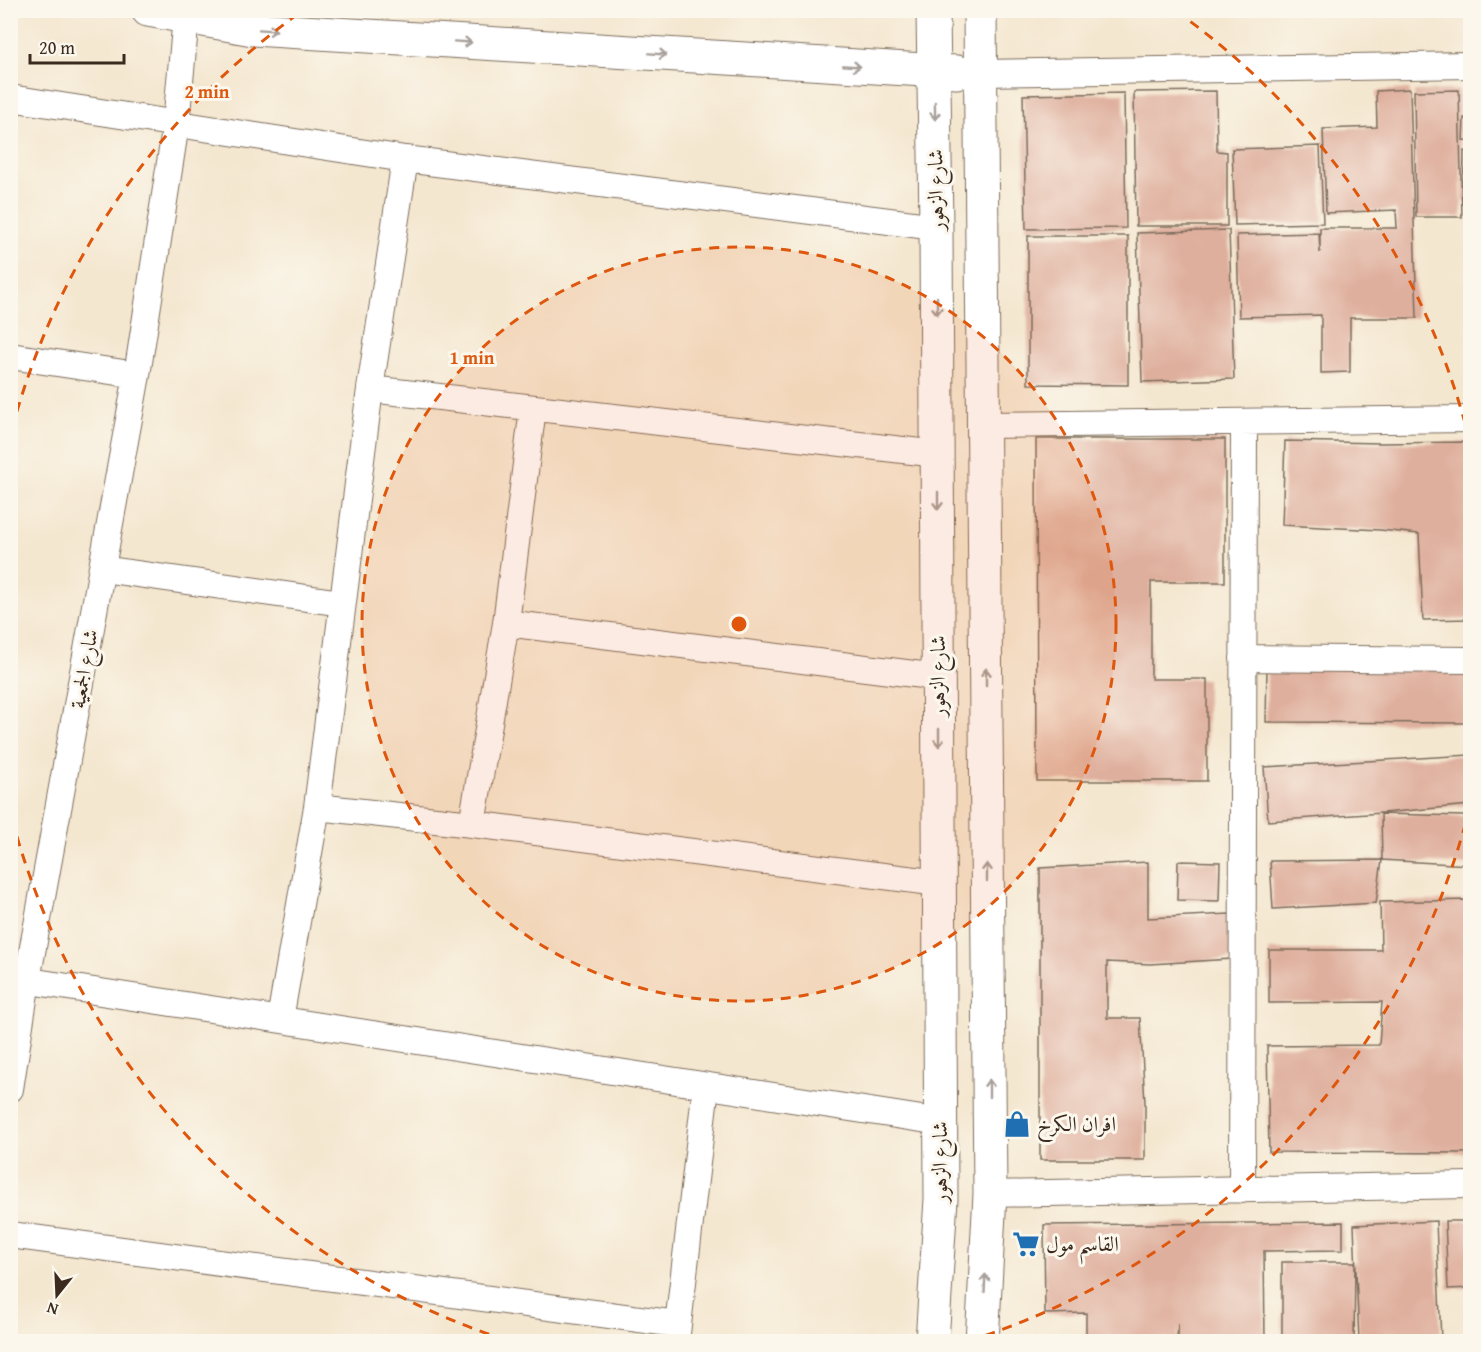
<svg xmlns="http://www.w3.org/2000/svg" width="1481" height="1352" font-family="'Gentium Book Plus',Amiri,serif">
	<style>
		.building { fill: #dfaf9d }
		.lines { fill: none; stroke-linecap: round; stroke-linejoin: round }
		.street-casing { stroke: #7c6c5c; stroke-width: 28 }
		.secondary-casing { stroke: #7c6c5c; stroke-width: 35 }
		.street { stroke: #fff; stroke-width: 26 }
		.secondary { stroke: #fff; stroke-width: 33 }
		.oneway { stroke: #a79f9a }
		.ring { fill: none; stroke: #df570d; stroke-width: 3; stroke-dasharray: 10 8 }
		.labels { text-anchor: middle; stroke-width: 6; stroke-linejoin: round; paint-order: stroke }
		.street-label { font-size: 21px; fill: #3b2a1e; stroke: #fbf7ec }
		.poi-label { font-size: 21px; fill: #3b2a1e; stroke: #fbf7ec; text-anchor: start }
		.centre { fill: #df570d; stroke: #fbf7ec; stroke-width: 3 }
		.ring-label { font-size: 18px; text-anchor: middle; font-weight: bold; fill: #df570d; stroke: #fbf7ec; stroke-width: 6; stroke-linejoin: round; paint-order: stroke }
	</style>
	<rect width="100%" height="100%" fill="#fbf7ec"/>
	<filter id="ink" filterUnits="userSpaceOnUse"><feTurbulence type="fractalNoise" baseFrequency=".0167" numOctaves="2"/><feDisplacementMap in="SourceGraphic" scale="12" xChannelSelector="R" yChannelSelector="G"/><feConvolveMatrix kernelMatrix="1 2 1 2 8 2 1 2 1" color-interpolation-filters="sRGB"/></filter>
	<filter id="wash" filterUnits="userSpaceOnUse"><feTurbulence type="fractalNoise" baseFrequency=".008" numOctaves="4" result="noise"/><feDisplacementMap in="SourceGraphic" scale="24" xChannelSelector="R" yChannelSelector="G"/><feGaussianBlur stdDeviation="1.35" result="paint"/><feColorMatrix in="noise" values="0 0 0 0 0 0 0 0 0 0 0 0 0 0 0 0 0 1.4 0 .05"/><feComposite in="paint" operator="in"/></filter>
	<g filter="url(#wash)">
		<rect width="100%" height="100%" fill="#f4e7d0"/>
		<g id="blocks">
			<path class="building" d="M1410,89L1417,318H1350V372L1321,373V315L1239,317L1237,235L1319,233L1320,253V228H1397L1396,210L1326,213L1323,129L1377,127L1376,91Z
				M1459,90L1462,217H1416L1414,91Z
				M1216,91L1217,151L1227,152V226H1136L1134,92Z
				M1124,93L1126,228L1026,229L1023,95Z
				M1464,118H1470V141L1463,140Z
				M1320,146L1323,223L1235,225L1232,149Z
				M1464,151L1470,152V202H1463Z
				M1229,230L1234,379L1142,382L1137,233Z
				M1028,236H1128V385L1028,384Z
				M1036,439H1225V582H1151V679H1207V781H1037Z
				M1285,441L1380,443L1470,442V619L1423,620L1419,534L1380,530L1282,525Z
				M1267,666L1470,669V723L1266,722Z
				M1470,755V805L1382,813L1268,821L1264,767Z
				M1381,814L1464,816L1470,831V865L1382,860Z
				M1382,860L1376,903L1273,909L1270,861Z
				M1178,861L1220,862L1219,901L1177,900Z
				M1148,862V918L1230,914L1232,959L1150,964L1107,962V1018H1140L1145,1103V1160H1040V868Z
				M1470,900V1153L1269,1152L1267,1046L1379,1045L1382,1002L1269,1003V950H1381L1380,902Z
				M1436,1221L1441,1341H1359L1354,1225Z
				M1445,1221H1470V1288L1448,1289Z
				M1343,1222V1250L1264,1251L1265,1341H1178V1323L1177,1341H1086V1313L1045,1314L1044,1225Z
				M1282,1262H1355L1354,1341H1282Z"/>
		</g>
	</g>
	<g filter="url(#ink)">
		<use href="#blocks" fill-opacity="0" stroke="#7c6c5c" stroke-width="1.5"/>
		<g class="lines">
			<defs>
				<path id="street" d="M981,73L1470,65
					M10,98L405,159L936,227
					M10,356L137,375
					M370,389L938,454
					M984,425L1470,419
					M102,569L342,603
					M506,623L938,677
					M1243,658L1470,660
					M317,807L472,824L939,883
					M472,824L506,623L533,408
					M10,978L941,1122
					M280,1019L317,807L370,389L405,159
					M10,1089L27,980L137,375L176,124L186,17
					M1242,1190L1244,422
					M990,1194L1470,1185
					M10,1235L677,1324
					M676,1342L706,1086"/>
				<path id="secondary" d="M148,10L253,29L957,72
					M980,10L990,1194L982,1342
					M932,1342L941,1199L936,227L933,10"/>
			</defs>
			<use href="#street" class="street-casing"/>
			<use href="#secondary" class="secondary-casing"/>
			<use href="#street" class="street"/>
			<use href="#secondary" class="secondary"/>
		</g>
		<defs><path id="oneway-shaft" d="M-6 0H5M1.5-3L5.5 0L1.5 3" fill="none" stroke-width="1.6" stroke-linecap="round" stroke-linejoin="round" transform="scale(1.5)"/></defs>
		<g class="oneway">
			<use href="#oneway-shaft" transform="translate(268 30) rotate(4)"/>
			<use href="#oneway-shaft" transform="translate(463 42) rotate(4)"/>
			<use href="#oneway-shaft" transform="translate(658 54) rotate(4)"/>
			<use href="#oneway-shaft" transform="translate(852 66) rotate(4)"/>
			<use href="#oneway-shaft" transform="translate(935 111) rotate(89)"/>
			<use href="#oneway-shaft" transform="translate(937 306) rotate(90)"/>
			<use href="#oneway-shaft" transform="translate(938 501) rotate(90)"/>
			<use href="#oneway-shaft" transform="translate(986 677) rotate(-90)"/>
			<use href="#oneway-shaft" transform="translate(939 738) rotate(90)"/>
			<use href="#oneway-shaft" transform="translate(987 872) rotate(-90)"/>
			<use href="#oneway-shaft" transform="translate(989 1088) rotate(-90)"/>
			<use href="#oneway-shaft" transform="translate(985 1283) rotate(-87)"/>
		</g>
	</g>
	<circle cx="739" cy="624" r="377" fill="#df570d" fill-opacity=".12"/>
	<g class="ring">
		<circle cx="739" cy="624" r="377"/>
		<path d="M1470 806A753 753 0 0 1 972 1340M506 1340A753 753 0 0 1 12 819M12 429A753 753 0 0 1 302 11M1176 11A753 753 0 0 1 1470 442"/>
	</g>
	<defs>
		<symbol id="shop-bare" viewBox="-9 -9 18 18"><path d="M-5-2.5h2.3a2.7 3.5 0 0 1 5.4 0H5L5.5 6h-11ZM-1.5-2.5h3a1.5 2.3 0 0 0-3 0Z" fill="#1f6fb2" stroke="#fbf7ec" stroke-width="2.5" paint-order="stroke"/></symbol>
		<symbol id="supermarket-bare" viewBox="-9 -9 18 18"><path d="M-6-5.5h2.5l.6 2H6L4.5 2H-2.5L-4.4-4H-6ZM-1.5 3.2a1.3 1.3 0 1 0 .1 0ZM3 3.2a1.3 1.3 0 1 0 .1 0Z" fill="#1f6fb2" stroke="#fbf7ec" stroke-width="2.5" paint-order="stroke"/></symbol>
	</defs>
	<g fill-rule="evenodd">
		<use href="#shop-bare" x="998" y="1105" width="38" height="38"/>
		<use href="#supermarket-bare" x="1007" y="1225" width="38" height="38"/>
	</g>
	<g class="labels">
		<g class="street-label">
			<text transform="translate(936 190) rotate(-91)" y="7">شارع الزهور</text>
			<text transform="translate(84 669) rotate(-80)" y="7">شارع الجمعية</text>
			<text transform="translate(938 676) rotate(-90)" y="7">شارع الزهور</text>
			<text transform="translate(940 1162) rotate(-90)" y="7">شارع الزهور</text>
		</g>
		<g class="poi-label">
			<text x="1037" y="1131">افران الكرخ</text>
			<text x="1046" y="1251">القاسم مول</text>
		</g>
	</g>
	<circle cx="739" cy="624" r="9" class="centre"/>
	<g class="ring-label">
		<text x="207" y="98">2 min</text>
		<text x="472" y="364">1 min</text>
	</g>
	<rect width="1481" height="1352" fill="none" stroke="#fbf7ec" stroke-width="36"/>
	<g transform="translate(57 1295) rotate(198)" stroke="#fbf7ec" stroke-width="4.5" paint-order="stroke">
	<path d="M0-4.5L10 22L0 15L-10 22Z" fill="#3b2a1e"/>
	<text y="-9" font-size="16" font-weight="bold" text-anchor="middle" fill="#3b2a1e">N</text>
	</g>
	<path d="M30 54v9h94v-9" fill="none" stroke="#3b2a1e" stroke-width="3"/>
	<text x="39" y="54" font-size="18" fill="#3b2a1e" stroke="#fbf7ec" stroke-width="4.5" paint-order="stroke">20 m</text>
</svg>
